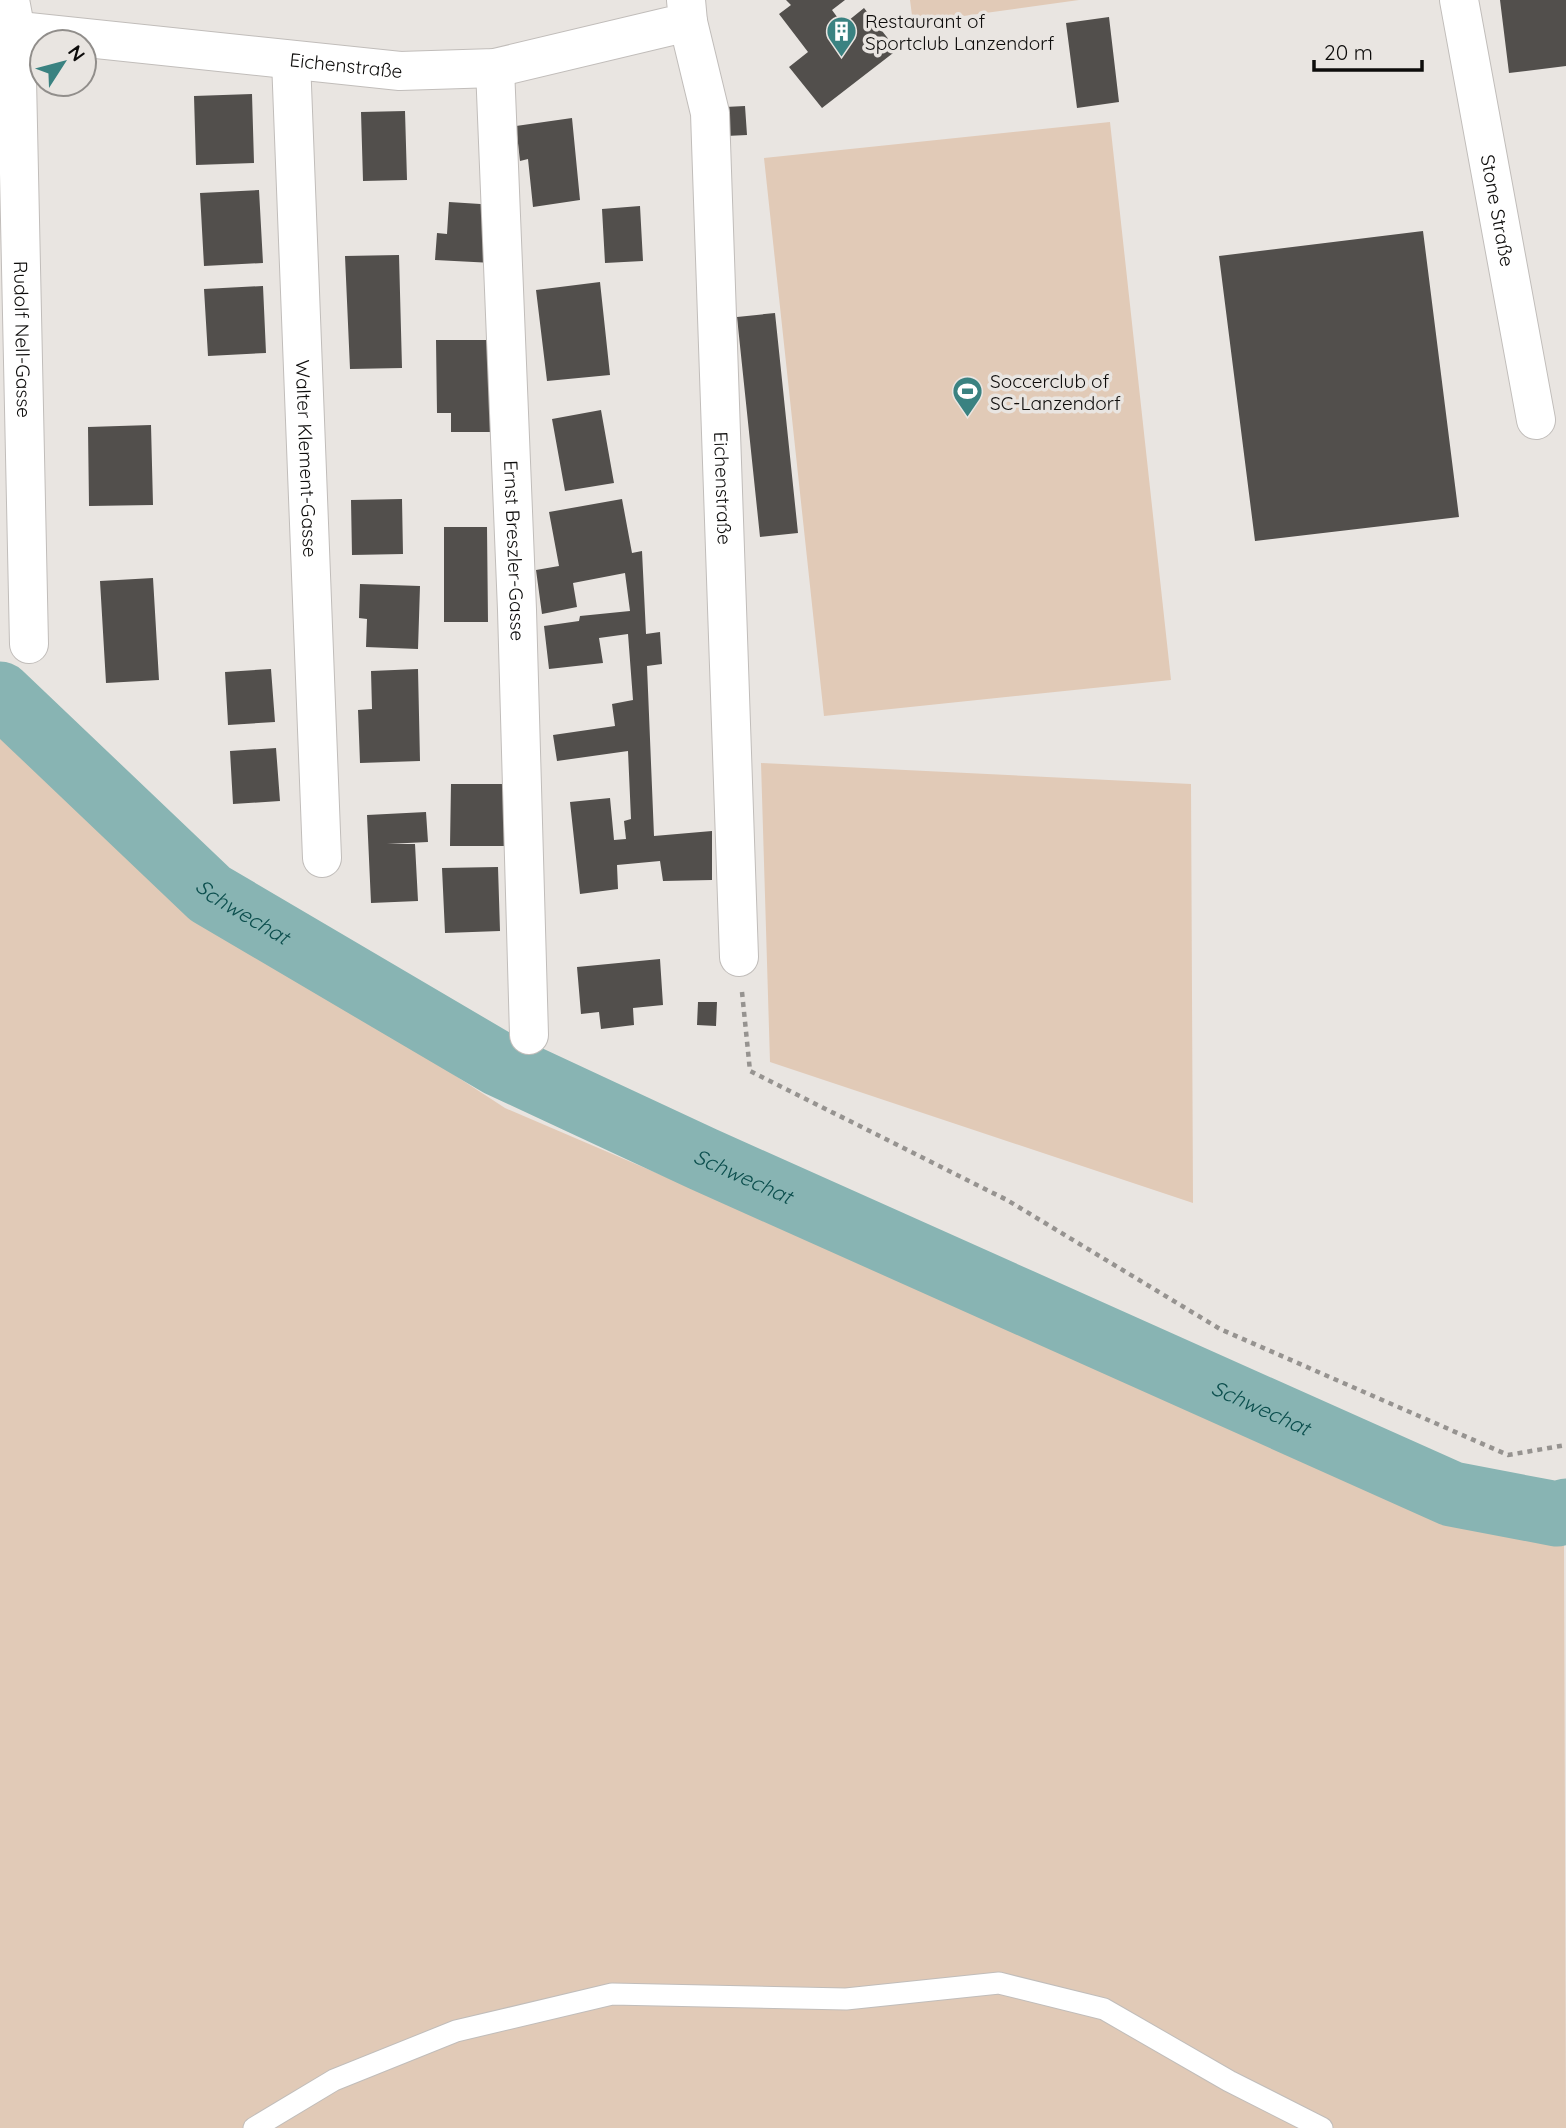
<svg xmlns="http://www.w3.org/2000/svg" width="1566" height="2128" font-family="Quicksand,sans-serif">
	<style>
		.green { fill: #e1cab7 }
		.lines { fill: none; stroke-linecap: round; stroke-linejoin: round }
		.river { stroke: #88b4b3; stroke-width: 65 }
		.building { fill: #524f4c }
		.service-casing { stroke: #c1bdba; stroke-width: 23 }
		.minor-casing { stroke: #c1bdba; stroke-width: 40 }
		.path { stroke: #969390; stroke-width: 4.5; stroke-dasharray: 5 5; stroke-linecap: butt }
		.service { stroke: #fff; stroke-width: 21 }
		.minor { stroke: #fff; stroke-width: 38 }
		.labels { text-anchor: middle; stroke-width: 7; stroke-linejoin: round; paint-order: stroke }
		.poi-label { font-size: 19px; fill: #0d0c0b; stroke: #e9e5e1; text-anchor: start }
		.street-label { font-size: 19px; fill: #0d0c0b; stroke: #e9e5e1 }
		.water-label { font-size: 21px; font-style: italic; fill: #0c4f4e; stroke: #e9e5e1 }
	</style>
	<rect width="100%" height="100%" fill="#e9e5e1"/>
	<path class="green" d="M910,0H1079L913,23Z
		M1110,122L1171,680L824,716L764,158Z
		M0,733L213,918L505,1108L1468,1521L1564,1541L1566,2128H0Z
		M761,763L1191,784L1193,1203L770,1062Z"/>
	<g class="lines">
		<path class="river" id="s1" d="M0,694L210,894L499,1064L703,1159L1452,1494L1557,1514L1566,1511"/>
	</g>
	<path class="building" d="M786,0H845L832,10L843,25L864,8L897,50L822,108L789,67L808,52L779,14L791,5Z
		M1500,0H1566V66L1509,73Z
		M1109,17L1119,102L1077,108L1066,23Z
		M252,94L254,163L196,165L194,96Z
		M745,106L747,135L726,136L725,107Z
		M405,111L407,180L363,181L361,112Z
		M572,118L580,200L533,207L528,159L520,161L516,126Z
		M259,190L263,263L204,266L200,193Z
		M449,202L496,205L493,263L435,260L437,233L447,234Z
		M640,206L643,261L605,263L602,209Z
		M1423,231L1459,517L1255,541L1219,256Z
		M399,255L402,368L350,369L345,256Z
		M600,282L610,375L547,381L536,290Z
		M263,286L266,353L208,356L204,289Z
		M775,313L798,533L760,537L737,317Z
		M436,340H493V432H451V413H437Z
		M601,410L614,483L565,491L552,419Z
		M151,425L153,505L89,506L88,427Z
		M402,499L403,554L352,555L351,500Z
		M622,499L632,553L642,551L646,634L660,632L662,664L647,666L654,836L712,831V880L663,881L660,861L617,865L618,889L580,894L570,802L610,798L614,840L626,839L624,821L631,819L628,751L557,761L553,735L615,726L612,704L633,700L628,634L599,638L603,663L549,669L544,626L579,621L580,616L630,611L625,573L573,583L577,607L542,614L536,570L559,566L549,512Z
		M444,527H487L488,622H444Z
		M153,578L159,680L106,683L100,581Z
		M360,584L420,586L418,649L366,647L367,619L359,618Z
		M271,669L275,722L228,725L225,672Z
		M418,669L420,761L360,763L358,710L372,709L371,671Z
		M276,748L280,801L233,804L230,751Z
		M451,784H510L509,846H450Z
		M426,812L428,842L387,844H415L418,901L371,903L367,815Z
		M498,867L500,931L445,933L442,868Z
		M660,959L663,1005L633,1008L634,1025L601,1029L599,1012L581,1014L577,967Z
		M698,1002H717L716,1026L697,1025Z"/>
	<g class="lines">
		<defs>
			<path id="service" d="M254,2128L334,2080L456,2031L612,1994L846,1999L999,1983L1104,2009L1229,2081L1322,2128"/>
			<g id="minor">
				<path id="s2" d="M10,0L16,32L29,644"/>
				<path id="s3" d="M1459,0L1536,420"/>
				<path id="s4" d="M688,22L710,113L739,957"/>
				<path id="s5" d="M0,29L400,71L495,68L688,22L686,0"/>
				<path id="s6" d="M291,60L322,858"/>
				<path id="s7" d="M495,68L517,610L529,1035"/>
			</g>
		</defs>
		<use href="#service" class="service-casing"/>
		<use href="#minor" class="minor-casing"/>
		<path class="path" d="M742,992L750,1071L1007,1200L1220,1329L1508,1455L1566,1445"/>
		<use href="#service" class="service"/>
		<use href="#minor" class="minor"/>
	</g>
	<defs>
		<symbol id="building-pin" viewBox="-11 -11 22 30"><path d="M0 17L-7.5 6A9.5 9.5 0 1 1 7.5 6Z" fill="#3a8281" stroke="#e9e5e1"/><path d="M-4-6H4V6H1V3H-1V6H-4ZM-2.5-4.3h1.7v1.8h-1.7ZM.8-4.3h1.7v1.8H.8ZM-2.5-1h1.7V.8h-1.7ZM.8-1h1.7V.8H.8Z" fill="#fff"/></symbol>
		<symbol id="stadium-pin" viewBox="-11 -11 22 30"><path d="M0 17L-7.5 6A9.5 9.5 0 1 1 7.5 6Z" fill="#3a8281" stroke="#e9e5e1"/><path d="M0-5a6.5 5 0 1 0 0 10a6.5 5 0 1 0 0-10ZM-3.5-1.8h7v3.6h-7Z" fill="#fff"/></symbol>
	</defs>
	<g fill-rule="evenodd">
		<use href="#building-pin" x="824" y="14" width="35" height="47"/>
		<use href="#stadium-pin" x="950" y="374" width="35" height="47"/>
	</g>
	<g class="labels">
		<g class="poi-label">
			<text x="865" y="28">Restaurant of<tspan x="865" dy="22">Sportclub Lanzendorf</tspan></text>
			<text x="990" y="388">Soccerclub of<tspan x="990" dy="22">SC-Lanzendorf</tspan></text>
		</g>
		<g class="street-label">
			<text dy="7" stroke="none"><textPath href="#s5" startOffset="348">Eichenstraße</textPath></text>
			<text dy="7" stroke="none"><textPath href="#s3" startOffset="214">Stone Straße</textPath></text>
			<text dy="7" stroke="none"><textPath href="#s2" startOffset="340">Rudolf Nell-Gasse</textPath></text>
			<text dy="7" stroke="none"><textPath href="#s6" startOffset="399">Walter Klement-Gasse</textPath></text>
			<text dy="7" stroke="none"><textPath href="#s4" startOffset="469">Eichenstraße</textPath></text>
			<text dy="7" stroke="none"><textPath href="#s7" startOffset="483">Ernst Breszler-Gasse</textPath></text>
		</g>
		<g class="water-label">
			<text dy="7" stroke="none"><textPath href="#s1" startOffset="327">Schwechat</textPath></text>
			<text dy="7" stroke="none"><textPath href="#s1" startOffset="894">Schwechat</textPath></text>
			<text dy="7" stroke="none"><textPath href="#s1" startOffset="1461">Schwechat</textPath></text>
		</g>
	</g>
	<g transform="translate(63 63) rotate(54)"><circle r="33" fill="#e9e5e1" stroke="#918e8b" stroke-width="2"/>
	<path d="M0-5L12 26L0 18L-12 26Z" fill="#3a8281"/>
	<text y="-10" font-size="19" font-weight="bold" text-anchor="middle" fill="#0d0c0b">N</text>
	</g>
	<path d="M1314 60v10h108v-10" fill="none" stroke="#0d0c0b" stroke-width="3.5"/>
	<text x="1324" y="60" font-size="21" fill="#0d0c0b" stroke="#e9e5e1" stroke-width="5" paint-order="stroke">20 m</text>
</svg>
